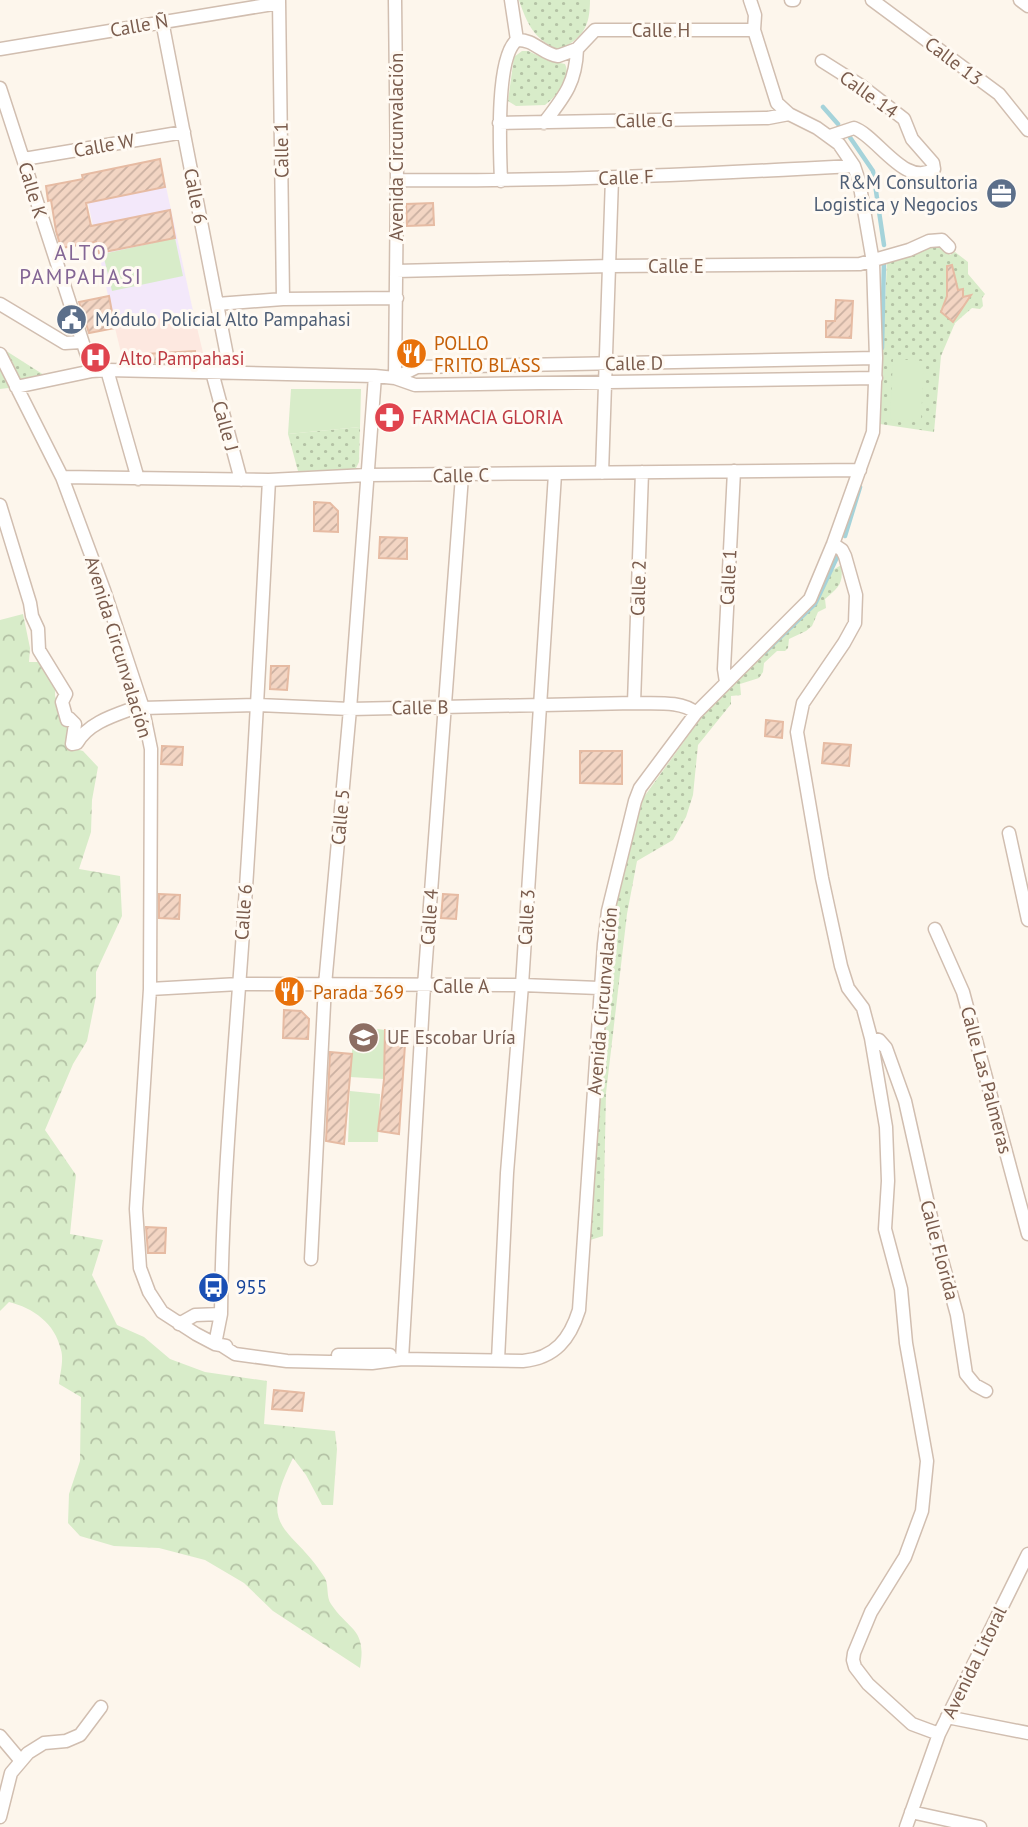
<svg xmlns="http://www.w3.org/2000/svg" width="1028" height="1827" font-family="'PT Sans',sans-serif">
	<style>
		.commercial { fill: #fde8e0 }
		.education { fill: #f3e8fa }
		.grass { fill: url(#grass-dots) }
		.forest { fill: url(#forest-crowns) }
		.pitch { fill: #d8ecc9 }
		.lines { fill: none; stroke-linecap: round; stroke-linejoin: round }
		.stream { stroke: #a5d3da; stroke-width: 4.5 }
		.building { fill: url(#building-hatch); stroke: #e6bba3; stroke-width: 2 }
		.street-casing { stroke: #d1beb0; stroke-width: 15 }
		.street { stroke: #fff; stroke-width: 12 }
		.labels { text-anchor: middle; stroke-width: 6; stroke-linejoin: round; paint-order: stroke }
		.street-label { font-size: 19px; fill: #7a5c4d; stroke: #fffaf3 }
		.service-label { font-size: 19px; fill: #4e5e75; stroke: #fffaf3; text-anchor: end }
		.food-label { font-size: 19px; fill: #c56008; stroke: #fffaf3; text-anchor: start }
		.health-label { font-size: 19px; fill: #be3a42; stroke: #fffaf3; text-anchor: start }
		.education-label { font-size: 19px; fill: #785e54; stroke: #fffaf3; text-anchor: start }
		.transit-label { font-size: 19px; fill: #164399; stroke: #fffaf3; text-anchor: start }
		.neighbourhood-label { font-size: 21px; letter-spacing: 2px; fill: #846695; stroke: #fffaf3 }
	</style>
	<defs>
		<pattern id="grass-dots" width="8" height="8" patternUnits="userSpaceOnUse" patternTransform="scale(1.75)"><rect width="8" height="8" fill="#d8ecc9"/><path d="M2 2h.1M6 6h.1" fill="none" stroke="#b4c2a5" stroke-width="1.8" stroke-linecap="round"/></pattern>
		<pattern id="forest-crowns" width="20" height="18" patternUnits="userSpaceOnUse" patternTransform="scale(1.75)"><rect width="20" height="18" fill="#d8ecc9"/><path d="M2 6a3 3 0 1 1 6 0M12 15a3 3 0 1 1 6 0" fill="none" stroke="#b4c2a5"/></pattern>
		<pattern id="building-hatch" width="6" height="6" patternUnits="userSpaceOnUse" patternTransform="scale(1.75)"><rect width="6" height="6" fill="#f3d5c3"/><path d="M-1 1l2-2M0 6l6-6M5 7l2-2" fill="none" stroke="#cab0a1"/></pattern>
	</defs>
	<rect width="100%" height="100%" fill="#fdf6ec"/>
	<path class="commercial" d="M193,311L205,361L204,367L126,373L115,328Z"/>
	<path class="education" d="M160,159L193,311L115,328L82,175Z"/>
	<path class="grass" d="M519,0H590C590,27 583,37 560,50C535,41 527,24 519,0Z
		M522,51H528L550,61L565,64C572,78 557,96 545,105L516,106L508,101L514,57Z
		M935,240L950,255L955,252L968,262V274L985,294L982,298L983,306L980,309L972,308L955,323L941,356L934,432L880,424L887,260Z
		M0,347L44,375L41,384L0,389Z
		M360,427L359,462L355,470L298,471L288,434Z
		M841,565C844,584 838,588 825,599L826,608L818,612L812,626L806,631L789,639L788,648L785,651H777L764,663L763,672L759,678L740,684L741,695L731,696V704L698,745L693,795L686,817L673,840L637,861L627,914L606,1093L603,1236L587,1241L611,921L641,801L706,711L815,605L833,570Z"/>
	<path class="forest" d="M23,614L30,648L29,662H38L55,688V696L66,723L72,748L83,751L98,767L92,800L91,832L79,869L120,876L122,916L96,972V996L87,1041L73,1064L45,1130L76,1175L70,1234L103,1240L92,1275L117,1325L144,1337L170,1359L205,1372L267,1381L264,1424L335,1431L337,1449L333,1505H322L306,1475L293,1458C256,1533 291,1524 325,1578C329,1586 326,1597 331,1604C349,1631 367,1628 360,1668L273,1611L244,1583L205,1560L159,1548L114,1546L80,1536L68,1523L69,1494L80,1461L81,1397L59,1384C60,1374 64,1360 61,1350C55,1323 33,1308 9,1302L0,1311V620Z"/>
	<path class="pitch" d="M175,238L183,276L112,291L103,254Z
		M893,359L924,361L921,420L890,419Z
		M291,389H361L360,427L288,434Z
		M354,1026L385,1030L384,1079L350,1077Z
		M350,1091L380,1094L378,1142H348Z"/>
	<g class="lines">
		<path class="stream" d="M823,107L838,124
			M849,136L873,171L884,245
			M882,348L884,260
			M845,536L860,487
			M764,653L815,604L839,553"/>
	</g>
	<path class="building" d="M160,159L165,187L86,203L91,226L170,210L175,238L99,253L96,242L61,248L56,231L51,200L48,201L46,186L83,179L82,175Z
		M433,203L434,225L407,226L406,204Z
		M952,265L958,290L963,289V297L971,295L953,322L941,312L947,296V266Z
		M109,296L115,328L89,333L79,302Z
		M836,300L853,301L851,338L826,337V321H835Z
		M195,351V363L129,362V355Z
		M314,502L330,503L338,511V532L314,531Z
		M380,537L407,538V559L379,558Z
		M271,666H289L287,690L270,689Z
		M766,720L783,722L782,738L765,736Z
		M824,743L851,745L849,766L822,763Z
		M162,746L183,747L182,765L161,764Z
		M580,751H622V784L580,783Z
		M159,894L180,895L179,919L159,918Z
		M443,894L458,895L456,919L441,918Z
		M284,1010L301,1011L309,1019L308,1039L283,1038Z
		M385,1030H406L399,1134L378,1131L384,1079Z
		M330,1052L352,1054L344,1144L326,1141Z
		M146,1227L166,1228L165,1253H148Z
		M274,1390L304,1393L302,1411L272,1409Z"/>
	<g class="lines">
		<defs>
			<path id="street" d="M279,0L283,299
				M791,0H794
				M872,0L999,94L1028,130
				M1020,0L1028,6
				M162,21L230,371
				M517,40C534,39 542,54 558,56L577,49L595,30H754
				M0,49L279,3
				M822,61L860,85L904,119L912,139L933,163L934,169C906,189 877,136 854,128L830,136
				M0,88L92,371
				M499,123L768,118L789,114
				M544,123C564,97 576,83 577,49
				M24,159L184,132
				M397,180C550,182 702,174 854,166
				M501,181C500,153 495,57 517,40L511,0
				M396,271L611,266L860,264L909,250L929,241L942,240L949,247
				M0,304L65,343L81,342
				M217,304L283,299L397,298
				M0,354L62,477L104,590L142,705L151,749L150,989L136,1209L140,1268L149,1292L162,1312L196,1334L215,1344L226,1346
				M107,370L138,479
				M212,372L241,480
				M395,378L417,367L876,358
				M395,378L397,180L395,0
				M16,387L92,371L107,370L375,376L395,378L415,385L876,378
				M602,473L612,178
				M62,477L269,480L367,475L860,470
				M0,505L30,603L32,616L38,629L39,650L66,694L62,702L67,720L69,718L75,724L72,744L77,743C89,721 119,714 142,705
				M833,544L842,550L845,556L856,595L855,623L844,643L803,703L797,732L822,878L841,966L848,988L863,1008L871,1038L886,1127L888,1181L885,1229L901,1289L906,1343L927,1461L922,1511L905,1557L871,1612L854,1653L853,1660L855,1667L868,1684L912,1724L939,1734
				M726,682L724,669L734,471
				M634,703L642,472
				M142,708L258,705L350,709L634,703C653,704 681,700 696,713
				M1009,833L1028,920
				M935,929L963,992L1028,1234
				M150,989L239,984L522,985L599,988
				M871,1038L879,1040L886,1048L905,1101L935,1235L957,1315L966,1374L975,1385L986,1391
				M311,1259L325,985L350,709L375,376
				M179,1324L195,1315L221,1314
				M215,1344L221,1314C222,1205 231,1096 239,987C252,818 260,649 269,480
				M221,1345L235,1354L287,1361L372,1363L402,1359L523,1361C555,1358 570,1339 579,1310L604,944L608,911L635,801L640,788L696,713L810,599L833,544L873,432L876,358L873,262L859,181L854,166L839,144L817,128L789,114L777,103L754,30L755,15L750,0
				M338,1355H390
				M402,1359L424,986L462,476
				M498,1360L507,1173L522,985L555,474
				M947,1717L1028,1733
				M0,1736L21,1761
				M911,1812L980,1827
				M0,1817L11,1773L28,1753L44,1743L66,1741L80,1735L101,1707
				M906,1827L939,1734L1028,1554"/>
		</defs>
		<use href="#street" class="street-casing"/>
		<use href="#street" class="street"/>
	</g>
	<defs>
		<symbol id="office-disc" viewBox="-11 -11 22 22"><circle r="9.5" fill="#5c6f8a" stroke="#fffaf3"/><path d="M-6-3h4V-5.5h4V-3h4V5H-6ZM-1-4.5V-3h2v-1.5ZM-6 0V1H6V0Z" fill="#fff"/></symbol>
		<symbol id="civic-disc" viewBox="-11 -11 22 22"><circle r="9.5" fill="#5c6f8a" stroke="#fffaf3"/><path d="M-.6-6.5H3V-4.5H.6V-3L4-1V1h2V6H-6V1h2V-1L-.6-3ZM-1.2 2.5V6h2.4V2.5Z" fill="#fff"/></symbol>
		<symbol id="restaurant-disc" viewBox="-11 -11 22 22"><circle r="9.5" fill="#e8710a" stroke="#fffaf3"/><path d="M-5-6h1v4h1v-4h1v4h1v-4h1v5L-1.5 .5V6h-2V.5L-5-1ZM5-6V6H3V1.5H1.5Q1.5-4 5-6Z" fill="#fff"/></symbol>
		<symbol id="hospital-disc" viewBox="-11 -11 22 22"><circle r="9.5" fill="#e0444e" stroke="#fffaf3"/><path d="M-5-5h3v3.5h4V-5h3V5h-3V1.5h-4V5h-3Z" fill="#fff"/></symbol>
		<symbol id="pharmacy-disc" viewBox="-11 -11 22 22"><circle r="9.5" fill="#e0444e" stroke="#fffaf3"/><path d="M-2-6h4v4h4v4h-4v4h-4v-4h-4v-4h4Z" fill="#fff"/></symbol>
		<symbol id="school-disc" viewBox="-11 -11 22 22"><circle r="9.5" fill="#8d6e63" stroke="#fffaf3"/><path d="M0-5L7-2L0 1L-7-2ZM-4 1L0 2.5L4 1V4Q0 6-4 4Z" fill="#fff"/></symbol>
		<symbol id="bus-disc" viewBox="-11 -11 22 22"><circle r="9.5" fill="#1a4fb4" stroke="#fffaf3"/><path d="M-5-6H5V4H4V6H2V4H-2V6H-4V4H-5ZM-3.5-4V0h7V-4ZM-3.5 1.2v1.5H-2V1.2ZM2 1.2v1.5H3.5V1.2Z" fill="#fff"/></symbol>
	</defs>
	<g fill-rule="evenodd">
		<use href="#office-disc" x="984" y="176" width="35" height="35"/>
		<use href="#civic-disc" x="54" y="302" width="35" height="35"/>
		<use href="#restaurant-disc" x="394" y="336" width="35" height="35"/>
		<use href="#hospital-disc" x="78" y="340" width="35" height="35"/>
		<use href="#pharmacy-disc" x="372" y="400" width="35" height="35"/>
		<use href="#restaurant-disc" x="272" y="974" width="35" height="35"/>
		<use href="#school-disc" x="346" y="1020" width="35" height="35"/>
		<use href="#bus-disc" x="196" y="1270" width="35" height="35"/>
	</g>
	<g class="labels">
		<g class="street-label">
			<text transform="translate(139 25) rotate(-10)" y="7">Calle Ñ</text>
			<text x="661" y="37">Calle H</text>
			<text transform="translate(954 61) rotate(37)" y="7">Calle 13</text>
			<text transform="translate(869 94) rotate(36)" y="7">Calle 14</text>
			<text transform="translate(644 120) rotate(-1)" y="7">Calle G</text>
			<text transform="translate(104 145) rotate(-10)" y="7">Calle W</text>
			<text transform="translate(396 147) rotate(-90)" y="7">Avenida Circunvalación</text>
			<text transform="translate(281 150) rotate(-91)" y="7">Calle 1</text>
			<text transform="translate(626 177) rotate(-2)" y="7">Calle F</text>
			<text transform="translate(33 190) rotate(73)" y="7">Calle K</text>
			<text transform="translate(196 196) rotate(79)" y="7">Calle 6</text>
			<text x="676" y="273">Calle E</text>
			<text transform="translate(634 363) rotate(-1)" y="7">Calle D</text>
			<text transform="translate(226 426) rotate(75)" y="7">Calle J</text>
			<text transform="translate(461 475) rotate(-1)" y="7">Calle C</text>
			<text transform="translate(728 577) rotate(-87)" y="7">Calle 1</text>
			<text transform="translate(638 588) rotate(-88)" y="7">Calle 2</text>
			<text transform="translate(119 647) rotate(73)" y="7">Avenida Circunvalación</text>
			<text transform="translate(420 707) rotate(-1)" y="7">Calle B</text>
			<text transform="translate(340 817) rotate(-85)" y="7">Calle 5</text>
			<text transform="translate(243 912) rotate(-86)" y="7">Calle 6</text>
			<text transform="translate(429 917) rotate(-86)" y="7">Calle 4</text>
			<text transform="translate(526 917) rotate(-87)" y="7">Calle 3</text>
			<text x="461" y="993">Calle A</text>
			<text transform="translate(602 1001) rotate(-85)" y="7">Avenida Circunvalación</text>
			<text transform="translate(987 1080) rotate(75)" y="7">Calle Las Palmeras</text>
			<text transform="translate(940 1250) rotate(75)" y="7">Calle Florida</text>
			<text transform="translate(974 1662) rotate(-64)" y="7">Avenida Litoral</text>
		</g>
		<g class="service-label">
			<text x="978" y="189">R&amp;M Consultoria<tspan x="978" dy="22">Logistica y Negocios</tspan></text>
			<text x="95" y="326" text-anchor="start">Módulo Policial Alto Pampahasi</text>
		</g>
		<g class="food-label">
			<text x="434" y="350">POLLO<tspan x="434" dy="22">FRITO BLASS</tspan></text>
			<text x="313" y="999">Parada 369</text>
		</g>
		<g class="health-label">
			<text x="119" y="365">Alto Pampahasi</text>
			<text x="412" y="424">FARMACIA GLORIA</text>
		</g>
		<g class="education-label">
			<text x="387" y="1044">UE Escobar Uría</text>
		</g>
		<g class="transit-label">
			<text x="236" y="1294">955</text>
		</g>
		<g class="neighbourhood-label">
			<text x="81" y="260">ALTO<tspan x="81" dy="24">PAMPAHASI</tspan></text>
		</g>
	</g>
</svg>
